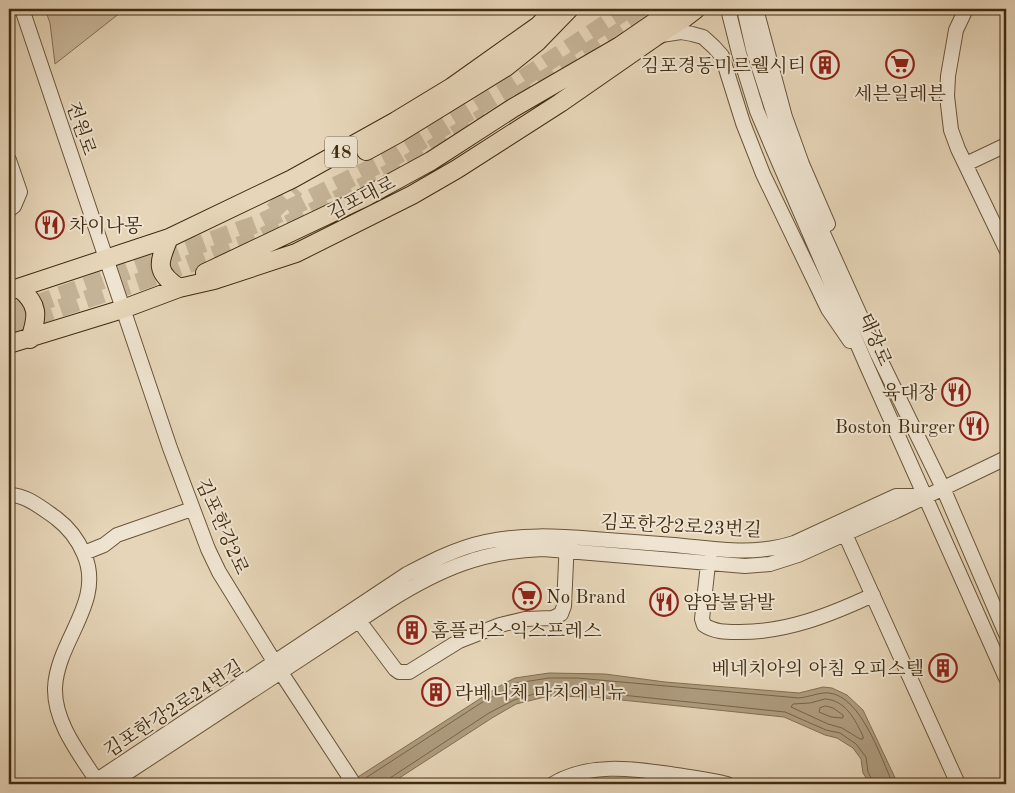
<svg xmlns="http://www.w3.org/2000/svg" width="1015" height="793" font-family="'Old Standard TT','Noto Serif KR',serif">
	<style>
		.green { fill: #cab89c; stroke: #857256 }
		.water { fill: #ae9c7f; stroke: #826f53 }
		.lines { fill: none; stroke-linecap: round; stroke-linejoin: round }
		.shore { stroke: #776448; stroke-width: 1 }
		.major-tunnel { stroke: #c5b397; stroke-width: 18; stroke-dasharray: 18 9; stroke-linecap: butt }
		.minor-casing { stroke: #6a563b; stroke-width: 16 }
		.major-casing { stroke: #402c11; stroke-width: 20 }
		.minor { stroke: #efe4d1; stroke-width: 14 }
		.major { stroke: #e6d5b8; stroke-width: 18 }
		.labels { text-anchor: middle; stroke-width: 4; stroke-linejoin: round; paint-order: stroke }
		.shield { fill: #efe4d1; stroke: #74634b; stroke-width: 1 }
		.shield-label { font-size: 18px; font-weight: bold; fill: #402c11 }
		.poi-label { font-size: 19px; fill: #402c11; stroke: #efe4d1; text-anchor: start }
		.street-label { font-size: 19px; fill: #402c11; stroke: #efe4d1 }
	</style>
	<rect width="100%" height="100%" fill="#e6d5b8"/>
	<filter id="stains"><feTurbulence type="fractalNoise" baseFrequency=".004" numOctaves="4"/><feColorMatrix values="0 0 0 0 .2 0 0 0 0 .09 0 0 0 0 .02 0 0 0 .5 -.17"/></filter>
	<radialGradient id="worn" r=".72"><stop offset=".6" stop-color="#630" stop-opacity="0"/><stop offset="1" stop-color="#630" stop-opacity=".3"/></radialGradient>
	<path class="green" d="M45,9H125L55,64L50,23Z"/>
	<path class="water" d="M549,673L605,674L665,682L799,693L823,687L832,688L847,695L863,710L898,784H870L863,773L861,759L853,748L837,738L825,735L784,717L593,697L549,696L516,704L492,718L390,784H347L503,684L515,678Z"/>
	<g class="lines">
		<path class="shore" d="M825,699C846,700 855,720 863,736V739H860L842,728L828,724L791,707L793,704L810,703Z
			M826,706L833,708L843,715V718L831,717L819,712L820,708Z
			M361,781L481,703L517,683L549,678H577L799,698C809,697 820,692 829,693C861,696 881,758 893,784
			M388,784L390,778L489,713L514,700L534,694L564,691L593,692L785,712L826,730L840,733L856,744L866,757L868,772L874,784"/>
		<path class="major-tunnel" d="M516,97L656,9
			M273,211L296,188
			M9,312L42,302L262,222L396,156L501,93L628,9
			M9,325L145,280L260,238L407,164L485,116"/>
		<defs>
			<path id="minor" d="M22,9L170,448L208,549L219,572L280,671L354,784
				M728,9L739,53L757,111L774,151L866,364L1006,678
				M744,9L753,49L785,149L878,355L943,488L1006,634
				M756,9L785,117L802,164L828,224
				M966,9L956,30L948,76L947,96L951,130L958,149L1006,249
				M661,35L681,32L692,34L703,37L714,47L722,56L743,123L763,174L828,309L850,341
				M9,160L20,192L14,206L9,210
				M966,164L1006,145
				M9,495C25,494 43,509 56,518C68,527 78,540 84,554C105,602 57,640 55,688C54,723 81,756 99,784
				M845,534L958,784
				M84,553L104,545L117,535L192,509
				M709,555L702,619L704,625C714,632 726,632 737,632C785,633 830,615 873,595
				M359,621L395,669L399,672H409L459,641L500,625L525,619L553,618L561,614L564,606L567,540
				M91,784L407,574C432,561 457,548 485,542C521,534 557,536 594,539C621,541 647,543 674,545C715,549 754,556 794,543L896,496H922
				M110,784L389,601C440,569 482,551 543,549L745,566L770,564L798,555L896,511L1006,458
				M553,784C588,763 630,768 670,774C689,777 708,779 727,784"/>
			<path id="major" d="M366,151L397,134L506,67L537,42L569,9
				M169,238C158,263 155,272 179,288
				M205,273L365,197L431,161L513,108L620,46L674,9
				M19,288C39,304 38,316 30,339
				M9,291L169,238L292,179L396,121L452,87L538,26L555,9
				M9,344L123,309L179,288L214,280L296,253L412,195L457,169L560,103L655,37L683,19L696,9"/>
		</defs>
		<use href="#minor" class="minor-casing"/>
		<use href="#major" class="major-casing"/>
		<use href="#minor" class="minor"/>
		<use href="#major" class="major"/>
	</g>
	<defs>
		<symbol id="supermarket-ring" viewBox="-11 -11 22 22"><circle r="9.5" fill="#efe4d1" stroke="#8f2418" stroke-width="1.5"/><path d="M-6-5.5h2.5l.6 2H6L4.5 2H-2.5L-4.4-4H-6ZM-1.5 3.2a1.3 1.3 0 1 0 .1 0ZM3 3.2a1.3 1.3 0 1 0 .1 0Z" fill="#8f2418"/></symbol>
		<symbol id="building-ring" viewBox="-11 -11 22 22"><circle r="9.5" fill="#efe4d1" stroke="#8f2418" stroke-width="1.5"/><path d="M-4-6H4V6H1V3H-1V6H-4ZM-2.5-4.3h1.7v1.8h-1.7ZM.8-4.3h1.7v1.8H.8ZM-2.5-1h1.7V.8h-1.7ZM.8-1h1.7V.8H.8Z" fill="#8f2418"/></symbol>
		<symbol id="restaurant-ring" viewBox="-11 -11 22 22"><circle r="9.5" fill="#efe4d1" stroke="#8f2418" stroke-width="1.5"/><path d="M-5-6h1v4h1v-4h1v4h1v-4h1v5L-1.5 .5V6h-2V.5L-5-1ZM5-6V6H3V1.5H1.5Q1.5-4 5-6Z" fill="#8f2418"/></symbol>
	</defs>
	<g fill-rule="evenodd">
		<use href="#supermarket-ring" x="884" y="48" width="32" height="32"/>
		<use href="#building-ring" x="809" y="49" width="32" height="32"/>
		<use href="#restaurant-ring" x="34" y="209" width="32" height="32"/>
		<use href="#restaurant-ring" x="940" y="376" width="32" height="32"/>
		<use href="#restaurant-ring" x="958" y="410" width="32" height="32"/>
		<use href="#supermarket-ring" x="511" y="580" width="32" height="32"/>
		<use href="#restaurant-ring" x="648" y="586" width="32" height="32"/>
		<use href="#building-ring" x="396" y="614" width="32" height="32"/>
		<use href="#building-ring" x="927" y="652" width="32" height="32"/>
		<use href="#building-ring" x="420" y="676" width="32" height="32"/>
	</g>
	<g class="labels">
		<rect class="shield" x="325" y="136.5" width="32" height="31" rx="4"/>
		<g class="shield-label">
			<text x="341" y="158">48</text>
		</g>
		<g class="poi-label">
			<text x="806" y="72" text-anchor="end">김포경동미르웰시티</text>
			<text x="900" y="100" text-anchor="middle">세븐일레븐</text>
			<text x="69" y="232">차이나몽</text>
			<text x="937" y="399" text-anchor="end">육대장</text>
			<text x="955" y="433" text-anchor="end">Boston Burger</text>
			<text x="546" y="603">No Brand</text>
			<text x="683" y="609">얌얌불닭발</text>
			<text x="431" y="637">홈플러스 익스프레스</text>
			<text x="924" y="675" text-anchor="end">베네치아의 아침 오피스텔</text>
			<text x="455" y="699">라베니체 마치에비뉴</text>
		</g>
		<g class="street-label">
			<text transform="translate(82 128) rotate(71)" y="7">전원로</text>
			<text transform="translate(361 197) rotate(-27)" y="7">김포대로</text>
			<text transform="translate(876 339) rotate(67)" y="7">태장로</text>
			<text transform="translate(681 525) rotate(3)" y="7">김포한강2로23번길</text>
			<text transform="translate(223 526) rotate(66)" y="7">김포한강2로</text>
			<text transform="translate(173 708) rotate(-33)" y="7">김포한강2로24번길</text>
		</g>
	</g>
	<rect width="1015" height="793" fill="none" stroke="#e6d5b8" stroke-width="30"/>
	<rect x="10" y="10" width="995" height="773" fill="none" stroke="#402c11" stroke-width="2.5"/>
	<rect x="15" y="15" width="985" height="763" fill="none" stroke="#402c11"/>
	<rect width="100%" height="100%" filter="url(#stains)"/>
	<rect width="100%" height="100%" fill="url(#worn)"/>
</svg>
